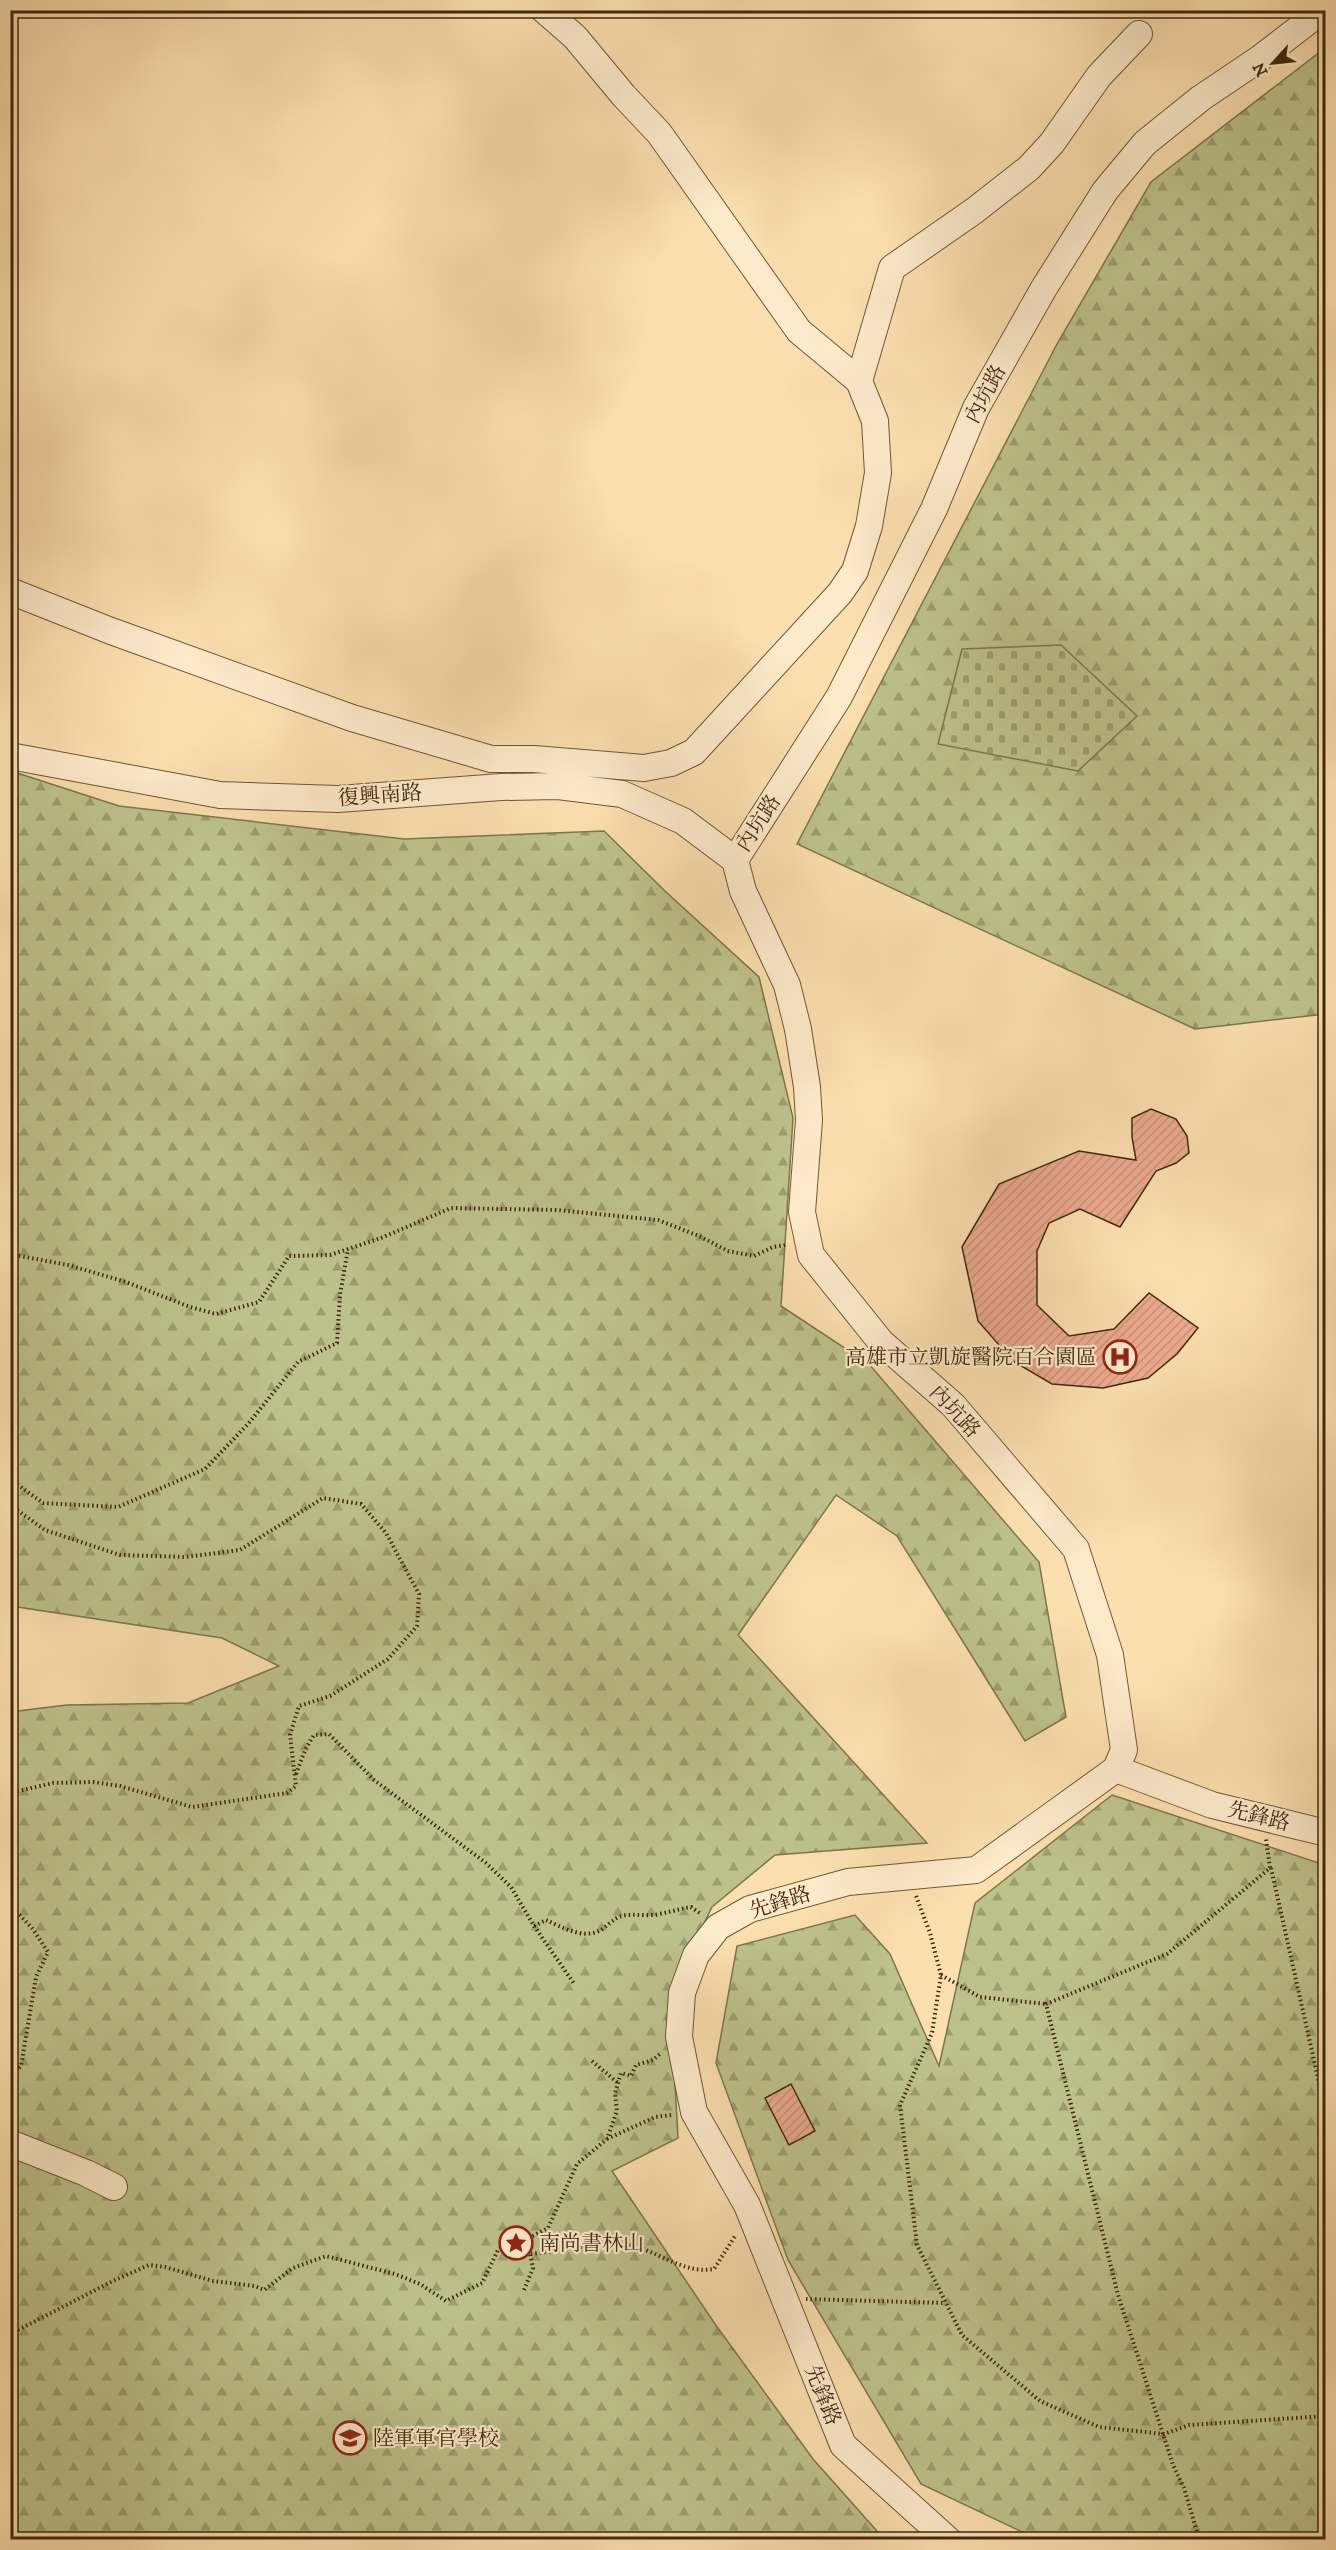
<svg xmlns="http://www.w3.org/2000/svg" width="1336" height="2550" font-family="'IM FELL DW Pica','Noto Serif TC',serif">
	<style>
		.forest { fill: url(#forest-firs); stroke: #7e754c; stroke-width: 1.5 }
		.cemetery { fill: url(#cemetery-stones); stroke: #7e754c; stroke-width: 1.5 }
		.building { fill: url(#building-hatch); stroke: #3e280b; stroke-width: 1.5 }
		.lines { fill: none; stroke-linecap: round; stroke-linejoin: round }
		.minor-casing { stroke: #6e5634; stroke-width: 28 }
		.path { stroke: #3e280b; stroke-width: 4; stroke-dasharray: 1.5 3; stroke-linecap: butt }
		.minor { stroke: #fdeacb; stroke-width: 26 }
		.labels { text-anchor: middle; stroke-width: 4.5; stroke-linejoin: round; paint-order: stroke }
		.street-label { font-size: 21px; fill: #3e280b; stroke: #fdeacb }
		.poi-label { font-size: 21px; fill: #3e280b; stroke: #fdeacb; text-anchor: start }
	</style>
	<defs>
		<pattern id="forest-firs" width="22" height="20" patternUnits="userSpaceOnUse" patternTransform="scale(1.5)"><rect width="22" height="20" fill="#bdc28c"/><path d="M5 1l3.5 6h-7zM16 11l3.5 6h-7z" fill="#9b9e71"/></pattern>
		<pattern id="cemetery-stones" width="16" height="16" patternUnits="userSpaceOnUse" patternTransform="scale(1.5)"><rect width="16" height="16" fill="#bdc28c"/><path d="M2 7V4a2 2 0 0 1 4 0v3zM10 15v-3a2 2 0 0 1 4 0v3z" fill="#9b9e71"/></pattern>
		<pattern id="building-hatch" width="6" height="6" patternUnits="userSpaceOnUse" patternTransform="scale(1.5)"><rect width="6" height="6" fill="#eca98f"/><path d="M-1 1l2-2M0 6l6-6M5 7l2-2" fill="none" stroke="#cb917a"/></pattern>
	</defs>
	<rect width="100%" height="100%" fill="#fcdfaf"/>
	<filter id="stains"><feTurbulence type="fractalNoise" baseFrequency=".00333" numOctaves="4"/><feColorMatrix values="0 0 0 0 .2 0 0 0 0 .09 0 0 0 0 .02 0 0 0 .5 -.17"/></filter>
	<radialGradient id="worn" r=".72"><stop offset=".6" stop-color="#630" stop-opacity="0"/><stop offset="1" stop-color="#630" stop-opacity=".3"/></radialGradient>
	<path class="forest" d="M1325,48V1014L1195,1029L797,844L1057,344L1151,182Z
		M11,771L119,806L404,839L604,831L666,892L759,977L793,1118L781,1306L869,1364L1039,1562L1066,1717L1025,1741L897,1536L836,1495L738,1635L927,1843L775,1855L712,1907L670,1994L678,2138L612,2171L715,2324L813,2459L884,2539H11L10,1712L67,1705L188,1703L279,1666L222,1638L11,1606Z
		M1112,1795L1325,1865V2539H1037L921,2484L788,2260L716,2063L737,1946L855,1915L890,1954L939,2066L975,1903Z"/>
	<path class="cemetery" d="M1061,645L1137,716L1078,771L938,744L962,649Z"/>
	<path class="building" d="M1151,1109L1176,1119L1187,1136L1189,1153L1176,1163L1156,1171L1120,1227L1080,1209L1049,1223L1037,1251V1305L1069,1336L1114,1329L1149,1293L1198,1328L1177,1354L1148,1378L1103,1388L1052,1384L1013,1361L978,1321L962,1247L999,1184L1079,1151L1136,1160L1132,1137V1118Z
		M791,2084L815,2131L789,2145L765,2098Z"/>
	<g class="lines">
		<defs>
			<path id="minor" d="M544,10L575,37L624,96L659,133L799,331L859,381
				M10,591L111,631L352,718L491,759H534L644,768L671,763L694,752L840,593L855,571L869,526L878,473L875,421L859,381L892,268L974,211L1029,168L1052,143L1099,76L1139,34
				M10,756L220,795L338,799L501,787L558,786L622,794L683,821L735,860
				M1116,1769L1124,1750L1110,1655L1076,1549L953,1405L881,1342L811,1255L802,1212L809,1120L807,1087L798,1029L787,985L743,891L735,860L839,697L934,509L976,408L1044,288L1105,191L1145,143L1201,98L1259,59L1323,10
				M10,2143L86,2173L114,2187
				M948,2540L843,2445L747,2205L694,2112L679,2037L682,1993L696,1955L718,1927L750,1909L848,1882L976,1870L1116,1769L1212,1805L1326,1833"/>
		</defs>
		<use href="#minor" class="minor-casing"/>
		<path class="path" d="M10,1254L68,1265L126,1282L190,1307L216,1314L259,1302L289,1256L330,1255L381,1238L451,1208L557,1210L658,1220L699,1236L728,1251L754,1256L773,1247L786,1245
			M10,1479L43,1503L118,1507L205,1469L248,1424L298,1362L337,1343L340,1295L348,1249
			M10,1505L45,1530L120,1555L186,1557L240,1550L323,1498L361,1504L386,1533L419,1594L417,1626L388,1659L330,1696L299,1706L290,1735L296,1786L287,1793L192,1807L120,1786L93,1782L53,1783L10,1793
			M296,1774L306,1748L314,1735L329,1734L374,1780L486,1863L511,1887L534,1926L546,1920C561,1927 583,1939 599,1931C607,1927 613,1918 622,1916C635,1913 647,1917 659,1914C670,1912 679,1909 691,1907L701,1914
			M1271,1868L1326,2114
			M916,1896L930,1933L941,1975L932,2033L900,2105L917,2245L962,2335L1040,2401L1099,2427L1164,2434L1189,2425L1326,2416
			M10,1905L32,1928L48,1952L36,1977L21,2066L10,2077
			M534,1926L575,1985
			M941,1975L980,1997L1046,2004
			M592,2061L618,2083
			M607,2139L655,2117L672,2115
			M531,2254C559,2251 593,2243 620,2244C653,2245 679,2275 714,2269L735,2236
			M524,2290L533,2268L527,2239
			M806,2299L945,2303
			M10,2334L113,2281L149,2265L165,2267L213,2281L255,2286L264,2290L293,2268L326,2256L395,2274L420,2284L446,2301L482,2283L498,2250L507,2243L524,2241L521,2235L524,2233L527,2239L548,2228L577,2164L607,2139L617,2111L615,2093L621,2073L631,2076L636,2065L653,2060L661,2053
			M1197,2540L1198,2535L1184,2488L1173,2465L1118,2295L1046,2004L1167,1954L1270,1868L1266,1839"/>
		<use href="#minor" class="minor"/>
	</g>
	<defs>
		<symbol id="hospital-ring" viewBox="-11 -11 22 22"><circle r="9.5" fill="#fdeacb" stroke="#8f2418" stroke-width="1.5"/><path d="M-5-5h3v3.5h4V-5h3V5h-3V1.5h-4V5h-3Z" fill="#8f2418"/></symbol>
		<symbol id="sight-ring" viewBox="-11 -11 22 22"><circle r="9.5" fill="#fdeacb" stroke="#8f2418" stroke-width="1.5"/><path d="M0-6L1.8-2.2L6-1.7L2.9 1.2L3.7 5.4L0 3.3L-3.7 5.4L-2.9 1.2L-6-1.7L-1.8-2.2Z" fill="#8f2418"/></symbol>
		<symbol id="university-ring" viewBox="-11 -11 22 22"><circle r="9.5" fill="#fdeacb" stroke="#8f2418" stroke-width="1.5"/><path d="M0-5L7-2L0 1L-7-2ZM-4 1L0 2.5L4 1V4Q0 6-4 4Z" fill="#8f2418"/></symbol>
	</defs>
	<g fill-rule="evenodd">
		<use href="#hospital-ring" x="1101" y="1338" width="38" height="38"/>
		<use href="#sight-ring" x="497" y="2224" width="38" height="38"/>
		<use href="#university-ring" x="331" y="2419" width="38" height="38"/>
	</g>
	<g class="labels">
		<g class="street-label">
			<text transform="translate(985 394) rotate(-62)" y="7">內坑路</text>
			<text transform="translate(380 795) rotate(-4)" y="7">復興南路</text>
			<text transform="translate(758 823) rotate(-57)" y="7">內坑路</text>
			<text transform="translate(955 1411) rotate(47)" y="7">內坑路</text>
			<text transform="translate(1259 1816) rotate(14)" y="7">先鋒路</text>
			<text transform="translate(780 1902) rotate(-17)" y="7">先鋒路</text>
			<text transform="translate(823 2395) rotate(68)" y="7">先鋒路</text>
		</g>
		<g class="poi-label">
			<text x="1097" y="1364" text-anchor="end">高雄市立凱旋醫院百合園區</text>
			<text x="539" y="2250">南尚書林山</text>
			<text x="373" y="2445">陸軍軍官學校</text>
		</g>
	</g>
	<rect width="1336" height="2550" fill="none" stroke="#fcdfaf" stroke-width="36"/>
	<rect x="12" y="12" width="1312" height="2526" fill="none" stroke="#3e280b" stroke-width="3"/>
	<rect x="18" y="18" width="1300" height="2514" fill="none" stroke="#3e280b" stroke-width="1.5"/>
	<g transform="translate(1273 63) rotate(243)" stroke="#fdeacb" stroke-width="4.5" paint-order="stroke">
	<path d="M0-4.5L10 22L0 15L-10 22Z" fill="#3e280b"/>
	<text y="-9" font-size="16" font-weight="bold" text-anchor="middle" fill="#3e280b">N</text>
	</g>
	<rect width="100%" height="100%" filter="url(#stains)"/>
	<rect width="100%" height="100%" fill="url(#worn)"/>
</svg>
